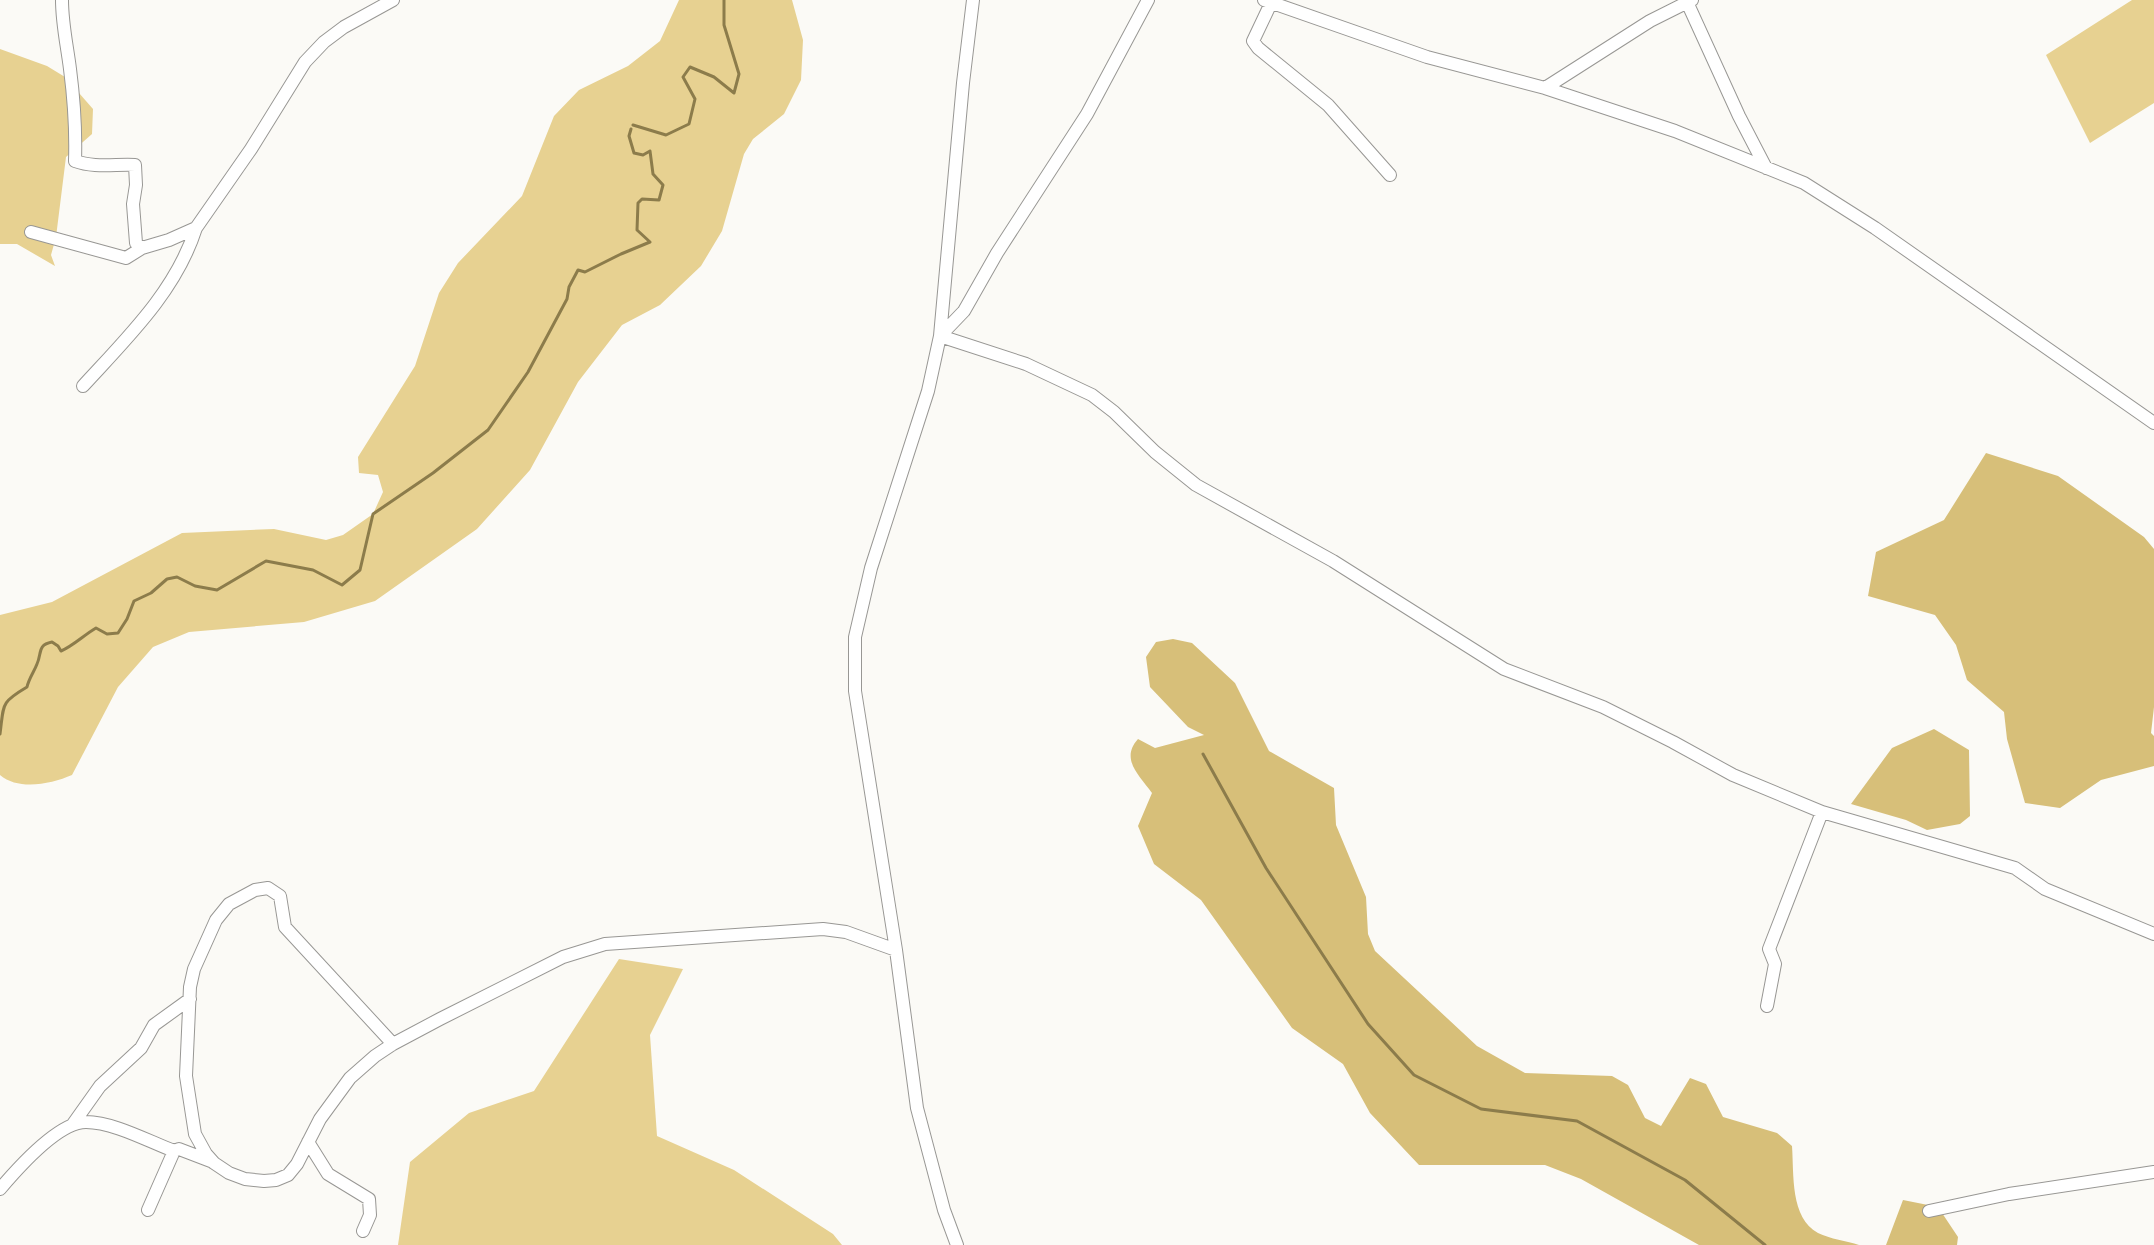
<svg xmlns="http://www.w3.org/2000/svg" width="2154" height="1245" font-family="'Varela Round',sans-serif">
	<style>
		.green { fill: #e7d191 }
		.forest { fill: #d7bf79 }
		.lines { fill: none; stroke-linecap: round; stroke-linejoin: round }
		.stream { stroke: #8c7c4b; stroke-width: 3 }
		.minor-casing { stroke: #989794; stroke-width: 14 }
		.minor { stroke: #fff; stroke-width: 12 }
	</style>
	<rect width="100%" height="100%" fill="#fbfaf6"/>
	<path class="green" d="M679,0H792L803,40L801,80L784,114L753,139L744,154L722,231L701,266L660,305L622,325L578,382L530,470L477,529L375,601L304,622L189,632L153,647L118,687L72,775C51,784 19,791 0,775V615L52,602L182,533L274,529L326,540L343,535L373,514L383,492L378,475L359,473L358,457L415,366L439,293L458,263L522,196L554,116L579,90L628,66L660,41Z
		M2132,0H2154V103L2090,143L2046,55Z
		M0,49L47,66L65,77L93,109L92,134L66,157L56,237L51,255L55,266L17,244H0Z
		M619,959L683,969L650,1035L657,1136L734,1170L833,1234L842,1245H398L410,1162L469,1113L534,1091Z"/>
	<path class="forest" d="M1986,453L2058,476L2144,537L2154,549V707L2151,733L2154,736V766L2101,780L2060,808L2025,803L2007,739L2004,712L1967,680L1956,645L1935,615L1868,596L1876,552L1944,520Z
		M1173,639L1192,643L1235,683L1269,751L1334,788L1336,825L1366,897L1368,934L1375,951L1477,1046L1525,1073L1612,1076L1628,1085L1645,1118L1661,1126L1690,1078L1706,1084L1723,1117L1777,1133L1792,1146C1794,1174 1790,1218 1818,1233C1830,1239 1847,1241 1859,1245H1699L1581,1179L1545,1165H1419L1370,1113L1343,1064L1292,1028L1201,900L1154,864L1138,826L1152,793C1139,775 1120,759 1138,739L1155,748L1204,735L1188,727L1150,687L1146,657L1156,642Z
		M1934,729L1969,750L1970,816L1960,824L1927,830L1906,820L1851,804L1892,748Z
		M1903,1200L1938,1207L1958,1237L1957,1245H1886Z"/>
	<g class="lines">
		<path class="stream" d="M633,125L666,135L689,124L695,99L683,77L690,67L714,77L734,93L739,74L724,25V0
			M0,734C4,704 0,703 27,687C29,678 34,672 37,664C42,653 37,645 52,642L58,646L61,651C73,646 84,635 96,628L107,634L118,633L127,619L134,601L151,593L167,579L177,577L195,586L217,590L266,561L313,570L342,585L360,570L373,514L433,473L488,430L528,372L567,299L569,287L578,270L585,272L621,254L650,242L637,230L638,203L642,199L659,200L663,185L653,174L650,151L643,155L634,153L629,136L631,129
			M1203,754L1266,868L1368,1024L1414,1075L1481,1109L1577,1121L1685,1180L1765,1245"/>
		<defs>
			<path id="minor" d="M62,0C62,24 67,45 70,69C74,100 76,130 75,161C94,168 115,164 135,165L136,185L133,204L136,243L142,248
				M1264,0L1427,57L1545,88L1675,131L1804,183L1875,228L2154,423
				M1688,0L1687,2L1739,116L1766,168
				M1271,3L1253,41L1258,48L1328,105L1390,175
				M1545,88L1650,21L1692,0
				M31,232L126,258L142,248L169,240L196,228L251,149L305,62L324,42L344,27L393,0
				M940,336L1026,364L1092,395L1114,412L1155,452L1196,485L1333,561L1504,669L1603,707L1673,742L1733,775L1822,812L2015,868L2045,889L2154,934
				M940,336L964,311L997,253L1087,114L1148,0
				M83,386C127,338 176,291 196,228
				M1767,1006L1775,964L1769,949L1822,812
				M393,1044L285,927L280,896L268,888L255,890L229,904L216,920L194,969L190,987L186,1076L195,1134L206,1154L214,1163L229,1173L245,1179L264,1181L276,1180L288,1175L297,1164L320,1119L350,1078L375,1056L393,1044L440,1019L563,957L605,944L823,929L846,932L896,950
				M73,1124L100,1086L141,1048L154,1025L190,999
				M308,1142L328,1174L369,1199L370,1215L363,1231
				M0,1189C17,1169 58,1122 86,1122C113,1122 148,1141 174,1151
				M148,1210L174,1151L179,1149L213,1162
				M1929,1211L2009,1194L2154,1172
				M957,1245L944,1210L917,1108L896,950L855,691V637L871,568L928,391L940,336L963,83L973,0"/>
		</defs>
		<use href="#minor" class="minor-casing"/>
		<use href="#minor" class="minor"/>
	</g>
</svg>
